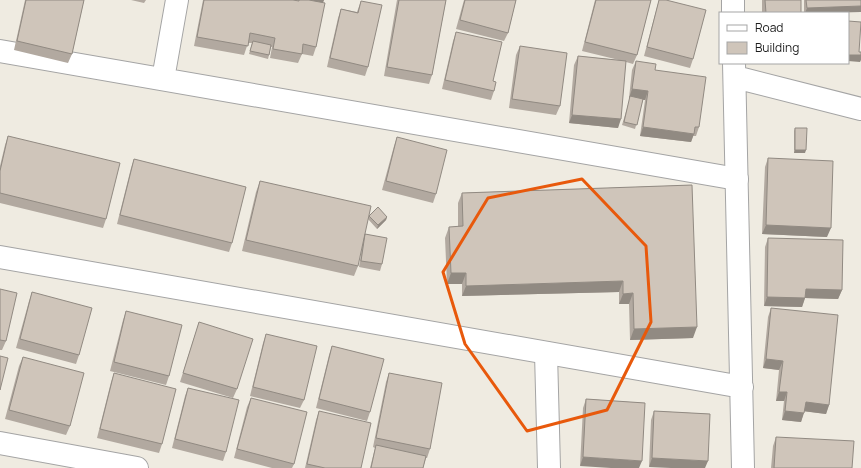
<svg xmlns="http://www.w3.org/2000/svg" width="861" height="468" font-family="Manrope,sans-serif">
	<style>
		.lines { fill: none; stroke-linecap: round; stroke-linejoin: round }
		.minor-casing { stroke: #a4a4a4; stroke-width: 24 }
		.tertiary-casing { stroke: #a4a4a4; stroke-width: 24 }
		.minor { stroke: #fff; stroke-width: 22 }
		.tertiary { stroke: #fff; stroke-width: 22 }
		.wall { fill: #b2a9a0 }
		.shaded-wall { fill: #918a82 }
		.building { fill: #cfc5ba; stroke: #918a82 }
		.marked { fill: none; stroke: #e8590c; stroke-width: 3; stroke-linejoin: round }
	</style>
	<rect width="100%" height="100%" fill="#efebe1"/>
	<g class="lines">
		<defs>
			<path id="minor" d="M0,51L737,179
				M163,79L177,0
				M546,353L549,468
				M0,443L137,468"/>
			<path id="tertiary" d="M733,0V13
				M734,63L743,468
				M735,77L861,109
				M0,257L742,387"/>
		</defs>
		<use href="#minor" class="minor-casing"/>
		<use href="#tertiary" class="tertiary-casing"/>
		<use href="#minor" class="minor"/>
		<use href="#tertiary" class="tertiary"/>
	</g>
	<path class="wall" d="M25,0H84L72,54L68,63L14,50Z
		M131,0H146L144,3Z
		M203,0H324L323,2L316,47L313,56L302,54L298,63L270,58L272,47H271L268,59L249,54L252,43H248L244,55L194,46Z
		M397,0H446L432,75L429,84L384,76Z
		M464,0H516L508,33L504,41L456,29Z
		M595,0H651L637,55L633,64L626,62L618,128L569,123L574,65L578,56L619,60L582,51Z
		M659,0L693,59L690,68L644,56L657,7Z
		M762,0H801V13H762Z
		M804,0H861V12L804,13Z
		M361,1L368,67L365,76L327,67L338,18L341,9L357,12Z
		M456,32L493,81L494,91L491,100L442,89L453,41Z
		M520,46L560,106L556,115L509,108L516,55Z
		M636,61L655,70L699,127L696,136H693L691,142L640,136L645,100H643L635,129L622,125L630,98H629L632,70Z
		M795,128L805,153H794V131Z
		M8,136L106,219L103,228L0,203V166L5,145Z
		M397,137L436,194L433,203L382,190L394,146Z
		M768,158L827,237L762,234L765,167Z
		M134,159L232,243L229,252L117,224L131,168Z
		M260,181L358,266L354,276L242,251L256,192Z
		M692,185L693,338L630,340L629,304H619V292L462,296V284H447L445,238L449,227H458V203L462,193Z
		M369,216L387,217L386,220L377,229L368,219Z
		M365,234L382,264L380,271L359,267L363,241Z
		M768,238L842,290L838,299L805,298L802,307L764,306L765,247Z
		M0,289L6,341L2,350H0Z
		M32,292L79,355L76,364L16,348L29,301Z
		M771,308L829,405L826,414L804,411L801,422L782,420L784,401H776L779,370L763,368L768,317Z
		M126,311L169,376L166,385L110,371L123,320Z
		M199,322L237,389L233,398L180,382Z
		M266,334L304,400L300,408L250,396L263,343Z
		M332,346L370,412L367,421L316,408L329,355Z
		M23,357L70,426L66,435L5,419L19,366Z
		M114,373L162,444L159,453L97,438L111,382Z
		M389,373L430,449L427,458H426L423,468H370L375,448L373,447L386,382Z
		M188,388L226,452L223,461L172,448L185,396Z
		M251,398L294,464L292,468H272L234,458L247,407Z
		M586,399L645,403L580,466L583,408Z
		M319,411L361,468H305L316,420Z
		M654,411L710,414L649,467L651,420Z
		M776,437L852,468H771L773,446Z"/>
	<path class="shaded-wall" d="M299,0H324L322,5Z
		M861,6V12L805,13L807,8Z
		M848,55H861V60L860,62L848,61Z
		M632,89L648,91L645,100L629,98Z
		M572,115L621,119L618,128L569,123Z
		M643,127L694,134L691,142L640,136Z
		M795,150H806L805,153H794Z
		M387,217L386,220L377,229L378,225Z
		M766,225L831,228L827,237L762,234Z
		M451,273H466L462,284H447Z
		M623,281L619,292L462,296L466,286Z
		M806,289L842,290L838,299L805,298L802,307L764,306L767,297Z
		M633,293L629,304H619L623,294Z
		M697,327L693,338L630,340L634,329Z
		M766,359L783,361L779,370L763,368Z
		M779,392H787L784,401H776Z
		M806,402L829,405L826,414L802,411Z
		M785,411L804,413L801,422L782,420Z
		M583,457L642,461L639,468H611L580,466Z
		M652,458L708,461L705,468H671L649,467Z"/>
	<path class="building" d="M26,0H84L72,54L17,41Z
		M204,0H293L299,1V0H309L325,3L316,47L303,44L302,54L273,49L275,38L250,33L248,46L197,37Z
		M399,0H446L432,75L387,67Z
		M465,0H516L508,33L460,20Z
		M596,0H651L637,55L585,42Z
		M659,0H666L706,10L693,59L647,47Z
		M765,0H801V13H766Z
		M806,0H861V6L807,8Z
		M361,1L382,5L368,67L330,58L341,9L358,13Z
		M848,21L861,22L859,52H861V55H848Z
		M456,32L502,42L493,81L496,82L494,91L445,80Z
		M253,41L271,45L269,55L250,51Z
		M520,46L567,53L560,106L512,99Z
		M578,56L626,61L621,119L572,115Z
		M636,61L656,64L655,70L706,77L699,127H695L694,134L643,127L648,91L632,89Z
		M630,96L643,99L637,125L624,122Z
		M795,128H807L806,150H795Z
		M8,136L120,163L106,219L0,193V171Z
		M397,137L447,150L436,194L386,181Z
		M768,158L833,161L831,228L766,225Z
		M134,159L246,187L232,243L120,215Z
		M260,181L371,206L358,266L246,240Z
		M692,185L697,327L634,329L633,293L623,294V281L466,286V273H451L449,227L463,226L462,193Z
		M378,207L387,217L378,225L369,216Z
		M365,234L387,238L382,264L361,261Z
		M768,238L843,240L842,290L806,289L805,298L767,297Z
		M0,289L17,293L6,341L0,340Z
		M32,292L92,308L79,355L20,339Z
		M771,308L838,315L829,405L806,402L804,413L785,411L787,392H779L783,361L766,359Z
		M126,311L182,325L169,376L114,362Z
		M199,322L253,339L237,389L183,373Z
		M266,334L317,346L304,400L253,387Z
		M332,346L384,359L370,412L319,399Z
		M0,356L8,358L0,390Z
		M23,357L84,373L70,426L9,410Z
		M114,373L176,389L162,444L100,429Z
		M389,373L442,383L430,449L376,438Z
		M188,388L239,400L226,452L175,439Z
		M251,398L307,412L294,464L237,449Z
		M586,399L645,403L642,461L583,457Z
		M319,411L371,423L361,468H325L307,464Z
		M654,411L710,414L708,461L652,458Z
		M776,437L854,441L852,468H774Z
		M376,445L426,456L423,468H371Z"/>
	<path class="marked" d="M582,179L646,246L651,322L607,410L527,431L465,344L443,272L488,198Z"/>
	<rect x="719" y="12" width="130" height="52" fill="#ffffff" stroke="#a5a5a5"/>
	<rect x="727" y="25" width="20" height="6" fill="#ffffff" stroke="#a5a5a5"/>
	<text x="755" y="32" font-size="12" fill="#1d1d1d">Road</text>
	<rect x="727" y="42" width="20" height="12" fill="#cfc5ba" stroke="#a5a5a5"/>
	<text x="755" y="52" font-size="12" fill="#1d1d1d">Building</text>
</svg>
